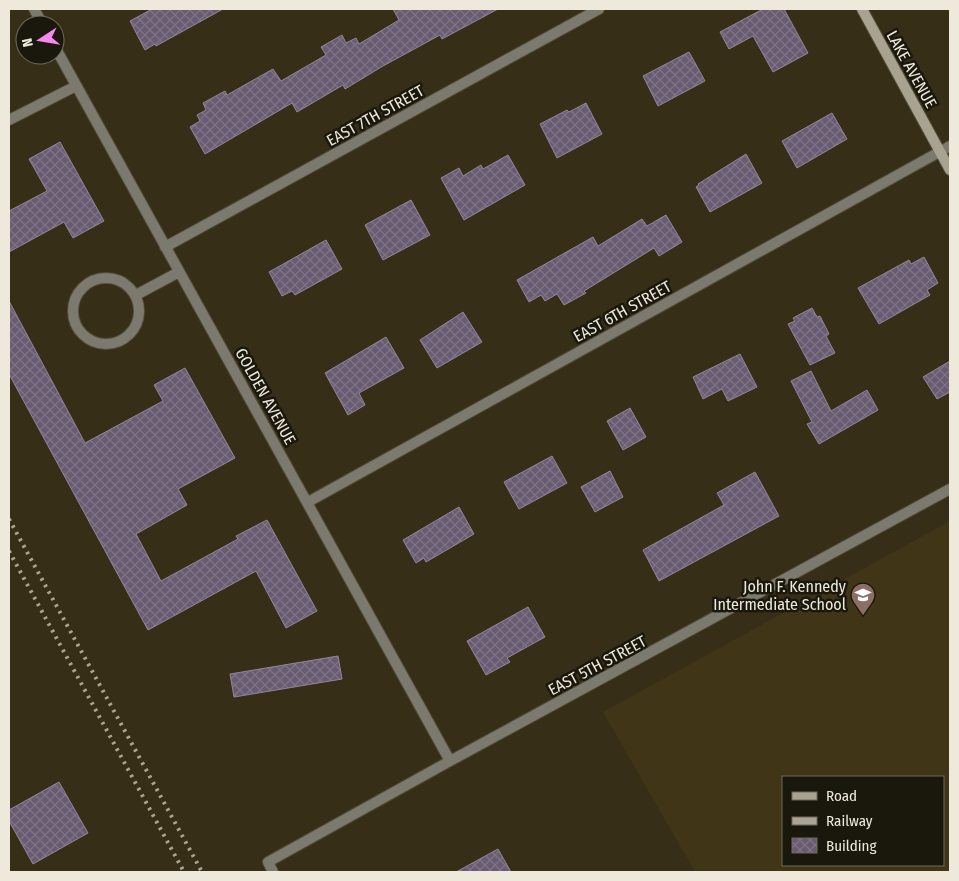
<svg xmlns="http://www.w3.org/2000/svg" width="959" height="881" font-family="'Fira Sans Condensed',sans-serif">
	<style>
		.built { fill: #413517; fill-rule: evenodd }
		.building { fill: url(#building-cross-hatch); stroke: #93859d }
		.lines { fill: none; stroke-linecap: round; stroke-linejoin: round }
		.lane-casing { stroke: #544c36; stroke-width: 12 }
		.street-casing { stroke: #544c36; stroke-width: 12 }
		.secondary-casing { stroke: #544c36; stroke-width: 12 }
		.lane { stroke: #7c796e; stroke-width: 10 }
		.street { stroke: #7c796e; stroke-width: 10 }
		.secondary { stroke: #a8a391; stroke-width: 10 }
		.rail { stroke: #aba493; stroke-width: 4; stroke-dasharray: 2.5 5; stroke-linecap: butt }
		.labels { text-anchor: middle; stroke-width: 5; stroke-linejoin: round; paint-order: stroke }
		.street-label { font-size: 16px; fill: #eee9db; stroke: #1a170d }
		.poi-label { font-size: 16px; fill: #eee9db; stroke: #1a170d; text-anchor: end }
	</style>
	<defs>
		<pattern id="building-cross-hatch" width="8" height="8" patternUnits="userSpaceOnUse" patternTransform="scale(1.25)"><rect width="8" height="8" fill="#695b72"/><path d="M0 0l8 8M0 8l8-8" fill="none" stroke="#7f7386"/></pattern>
	</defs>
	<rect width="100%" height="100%" fill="#372e17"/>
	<path class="built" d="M950,521V872H695L603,712ZM783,777H943V865H783Z"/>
	<path class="building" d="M152,9H223L156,46L155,44L145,50L130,21Z
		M393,9H498L442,39L440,35L383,66L345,89L343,85L297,112L292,103L205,154L190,127L200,121L197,115L206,110L203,103L225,91L227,95L273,69L281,81L326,55L321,47L342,35L346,43L356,38L359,44L399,20Z
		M763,9H784L808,53L773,72L753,36L729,49L720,32Z
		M689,52L705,81L658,106L643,76Z
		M586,103L602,134L557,158L540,124L567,110L569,112Z
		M832,113L847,139L797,168L782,141Z
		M60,142L104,221L73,238L64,222L9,252V211L47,191L29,159Z
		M746,154L762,183L710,212L696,187L699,185L698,184Z
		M508,155L525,185L464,220L441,178L459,168L463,176L481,165L483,169Z
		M411,200L430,235L383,260L365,225Z
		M666,215L682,242L659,256L654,248L584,291L586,293L564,305L557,294L545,301L541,295L529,302L517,280L593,237L598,246L642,219L647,226Z
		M326,240L342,269L295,295L292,291L282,296L269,272Z
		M924,257L938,283L927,290L930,295L879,324L858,288L909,260L911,264Z
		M9,301L85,443L163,401L154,385L185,368L235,458L178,489L187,505L136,534L161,581L238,539L236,536L267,520L317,611L286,628L256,571L148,630L9,374Z
		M812,308L817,317L820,316L829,334L826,336L835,353L810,365L788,324L795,321L793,318Z
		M463,312L482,342L437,368L420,340Z
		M386,337L404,368L359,393L365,405L348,415L325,373Z
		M740,354L757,387L728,401L722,389L703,399L693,377Z
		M950,361V392L937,399L923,377Z
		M811,371L831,411L867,390L878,410L819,444L807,424L812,422L791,381Z
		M630,408L646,437L623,450L607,421Z
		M552,456L567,483L519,509L504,482Z
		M610,471L623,497L595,512L581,487Z
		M755,472L779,516L659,581L643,550L724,505L717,493Z
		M459,507L474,534L426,562L424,558L416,563L403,540Z
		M528,607L545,637L507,658L510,662L486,675L467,641Z
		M338,656L342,679L234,697L230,674Z
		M59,782L88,833L33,864L9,821V810Z
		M498,849L511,872H456Z"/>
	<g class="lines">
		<defs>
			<path id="lane" d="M9,120L76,86"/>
			<path id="street" d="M34,9L43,25
				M55,47L450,761
				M165,247L599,9
				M73 311a33 33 0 1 1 66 0a33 33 0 1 1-66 0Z
				M136,295L179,272
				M308,502L950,146
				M273,872L268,862L450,761L950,489"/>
			<path id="secondary" d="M862,9L950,170"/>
		</defs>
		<use href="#lane" class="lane-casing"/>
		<use href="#street" class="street-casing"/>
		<use href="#secondary" class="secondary-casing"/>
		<use href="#lane" class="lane"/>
		<use href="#street" class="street"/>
		<use href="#secondary" class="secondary"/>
		<path class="rail" d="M9,519L202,872
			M9,551L184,872"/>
	</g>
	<defs>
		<symbol id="school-pin" viewBox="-11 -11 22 30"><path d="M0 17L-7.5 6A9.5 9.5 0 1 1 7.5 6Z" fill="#8d6e63" stroke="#1a170d"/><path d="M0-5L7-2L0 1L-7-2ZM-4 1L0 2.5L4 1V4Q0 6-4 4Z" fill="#fff"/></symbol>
	</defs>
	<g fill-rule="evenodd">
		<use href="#school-pin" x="849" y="581" width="28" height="38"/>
	</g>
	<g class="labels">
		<g class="street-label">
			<text transform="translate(912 69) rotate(61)" y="6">LAKE AVENUE</text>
			<text transform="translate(375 115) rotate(-29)" y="6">EAST 7TH STREET</text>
			<text transform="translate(622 311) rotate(-29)" y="6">EAST 6TH STREET</text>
			<text transform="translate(266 396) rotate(61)" y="6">GOLDEN AVENUE</text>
			<text transform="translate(597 665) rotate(-28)" y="6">EAST 5TH STREET</text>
		</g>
		<g class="poi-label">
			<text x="846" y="592">John F. Kennedy<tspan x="846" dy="18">Intermediate School</tspan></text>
		</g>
	</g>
	<rect width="959" height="881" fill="none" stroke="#eee9db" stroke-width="20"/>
	<rect x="782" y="776" width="162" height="90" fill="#1a170d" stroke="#6f6b5f"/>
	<rect x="792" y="792" width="25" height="8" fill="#a8a391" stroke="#6f6b5f"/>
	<text x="826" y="801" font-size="15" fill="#eee9db">Road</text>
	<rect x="792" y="817" width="25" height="8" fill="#aba493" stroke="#6f6b5f"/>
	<text x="826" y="826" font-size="15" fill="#eee9db">Railway</text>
	<rect x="792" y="838" width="25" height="15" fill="url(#building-cross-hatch)" stroke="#6f6b5f"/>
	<text x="826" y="851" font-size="15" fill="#eee9db">Building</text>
	<g transform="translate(40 40) rotate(258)"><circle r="24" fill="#1a170d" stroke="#6f6b5f"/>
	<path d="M0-4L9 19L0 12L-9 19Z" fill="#f589ee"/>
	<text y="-8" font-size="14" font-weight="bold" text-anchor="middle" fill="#eee9db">N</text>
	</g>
</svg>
